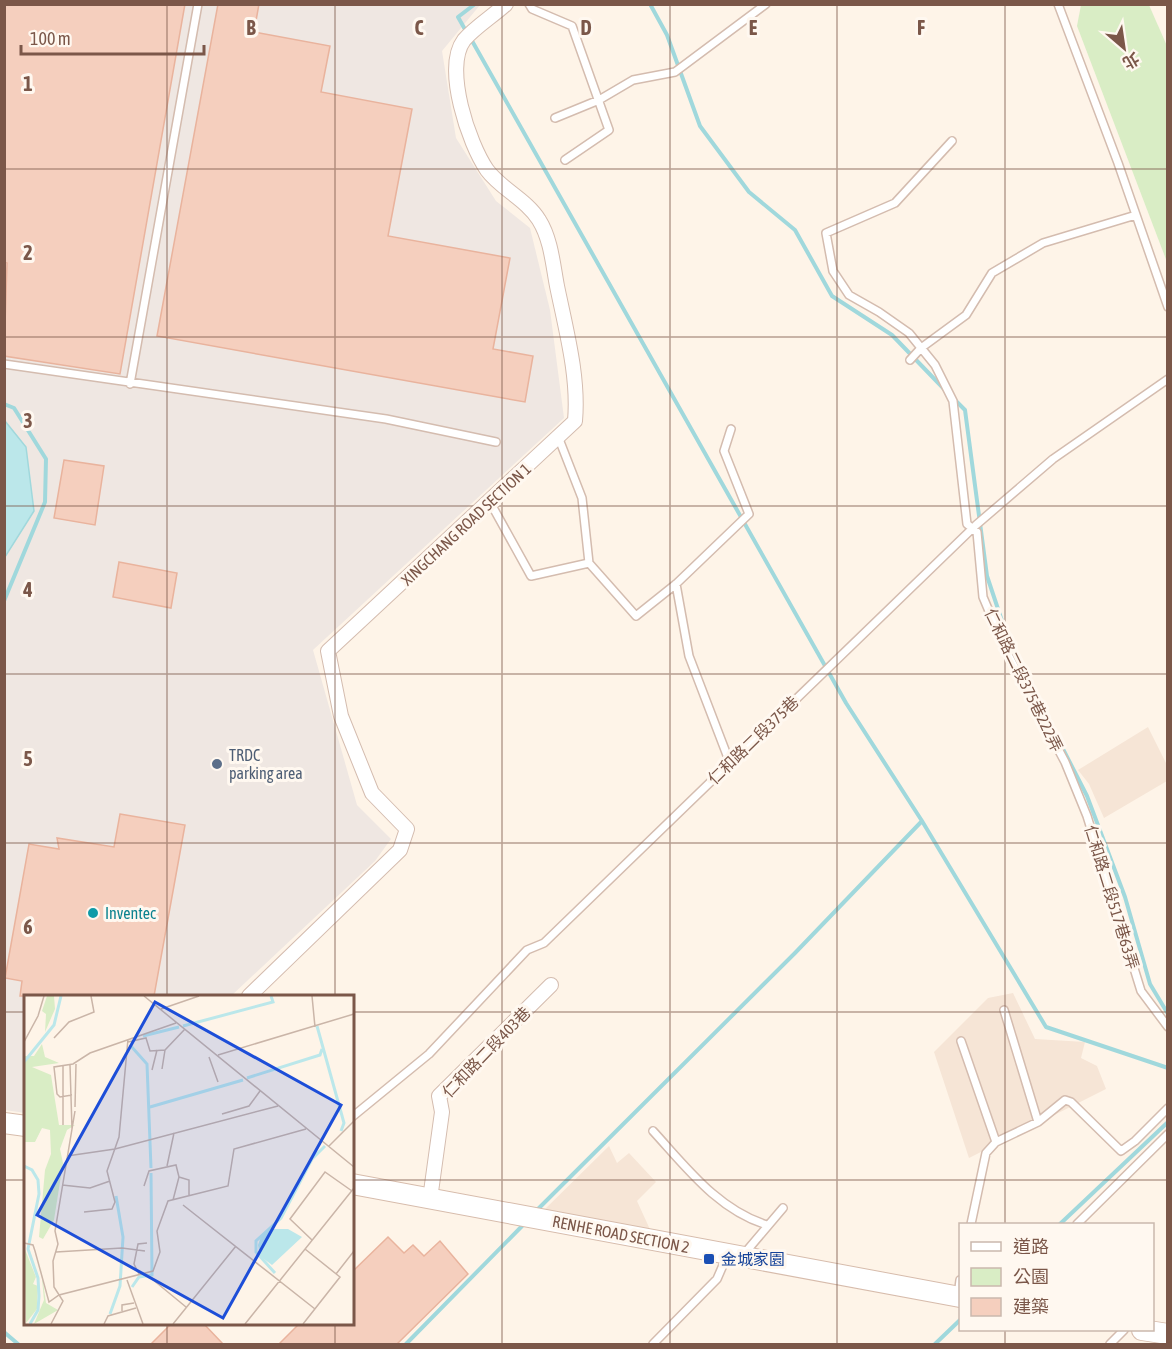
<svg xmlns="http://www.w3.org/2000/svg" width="1172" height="1349" font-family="'Asap Condensed','Noto Sans TC',sans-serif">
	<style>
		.residential { fill: #f6e5d6 }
		.industrial { fill: #efe7e2 }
		.green { fill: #d9edc5 }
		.water { fill: #bbe7ea; stroke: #a0d8dc; stroke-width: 1.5 }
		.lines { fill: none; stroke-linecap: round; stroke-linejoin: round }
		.stream { stroke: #a0d8dc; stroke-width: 4 }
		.building { fill: #f5cfbe; stroke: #e9b39d; stroke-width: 1.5 }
		.lane-casing { stroke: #d4bcaf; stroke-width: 10 }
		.street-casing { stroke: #d4bcaf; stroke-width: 16 }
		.secondary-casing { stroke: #d7bcac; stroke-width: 22 }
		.lane { stroke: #fff; stroke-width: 7 }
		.street { stroke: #fff; stroke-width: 14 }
		.secondary { stroke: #fff; stroke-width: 20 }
		.grid { fill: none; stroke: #7b5749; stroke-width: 1.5; stroke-opacity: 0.55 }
		.service-dot { fill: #5c6f8a; stroke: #fff8f0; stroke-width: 2 }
		.culture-dot { fill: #0f9aa8; stroke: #fff8f0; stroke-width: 2 }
		.transit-dot { fill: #1a4fb4; stroke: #fff8f0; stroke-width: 2 }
		.labels { text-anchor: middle; stroke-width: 6; stroke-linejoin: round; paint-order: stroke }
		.street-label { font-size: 16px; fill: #7b5749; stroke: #fff8f0 }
		.service-label { font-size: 16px; fill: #4e5e75; stroke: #fff8f0; text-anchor: start }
		.culture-label { font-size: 16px; fill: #0d838f; stroke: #fff8f0; text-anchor: start }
		.transit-label { font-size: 16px; fill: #164399; stroke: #fff8f0; text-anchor: start }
		.inset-river { fill: none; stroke: #bbe7ea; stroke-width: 3 }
		.inset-road { fill: none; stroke: #cab5a8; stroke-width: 1.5 }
		.view { fill: #1d4ed8; fill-opacity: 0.15; stroke: #1d4ed8; stroke-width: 3 }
		.inset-edge { fill: none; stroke: #7b5749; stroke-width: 3 }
		.grid-label { font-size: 20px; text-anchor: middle; font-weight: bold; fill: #7b5749; stroke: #fff8f0; stroke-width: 6; stroke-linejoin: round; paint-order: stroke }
	</style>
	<rect width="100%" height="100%" fill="#fef4e8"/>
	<path class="residential" d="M1148,727L1167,765V781L1104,818L1089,784L1078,770Z
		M1013,993L1035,1039L1085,1042L1081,1058L1097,1066L1106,1089L969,1158L934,1052L988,998Z
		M609,1146L617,1163L629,1153L656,1182L637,1201L653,1236L541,1213Z"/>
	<path class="industrial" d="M5,5H480L442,51L456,138L496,201L530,228L550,310L564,418L313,650L357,805L391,839L375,861L231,996H26L25,1113L5,1110Z"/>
	<path class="green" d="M1081,5H1149L1167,46V262L1077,26Z"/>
	<path class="water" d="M5,421L26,447L34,511L5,557Z"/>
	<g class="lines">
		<path class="stream" d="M650,4L667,35L700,126L749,192L795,230L832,296L892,335L945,390
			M467,33L458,17L475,4
			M471,39L846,703L922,821L1046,1027L1168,1068
			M955,400L965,410L987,576L1010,645L1087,796L1125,897L1150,984L1168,1014
			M4,404L14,408L46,459L45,502L4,601
			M536,1211L795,953L922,821
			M1060,1224L1168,1122
			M4,1332L18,1344
			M406,1344L525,1223
			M935,1344L960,1320"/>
	</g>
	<path class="building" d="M4,4H185L120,374L4,356L7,263L4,262Z
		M218,4H259L254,32L330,46L321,92L412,109L388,236L510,258L493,349L533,356L525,402L157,336Z
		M64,460L104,466L95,525L54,518Z
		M119,562L177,573L171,608L113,597Z
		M120,814L185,825L154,996H20L22,981L5,978L29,844L59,849L57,838L114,847Z
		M388,1237L404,1253L413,1245L424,1256L440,1241L468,1274L397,1344H279L300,1323H352V1272Z
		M172,1323H203L223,1344H151Z"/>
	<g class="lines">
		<defs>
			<path id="lane" d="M529,4L532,9L572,26L609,130L565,160
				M1058,4L1118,163L1168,307
				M555,118L599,100L633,80L675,72L766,4
				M952,141L895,203L826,233L833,271L849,295L879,312L909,333L935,365L953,401L967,524L977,532L983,597L1005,649L1065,762L1087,816L1141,991L1168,1027
				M910,360L921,348L966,315L992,273L1043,243L1136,215
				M4,364L386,419L496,442
				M130,384L198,4
				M559,439L582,498L589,563L636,616L676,584L749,514L724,451L731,429
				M490,502L531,576L589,563
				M676,584L689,656L730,763
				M1004,1010L1038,1122
				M961,1041L996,1142
				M352,1117L429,1054L527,950L544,943L976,525L1053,459L1168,379
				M653,1131C686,1167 718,1210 767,1225
				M971,1224L986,1153L996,1142L1038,1122L1065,1100L1071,1102L1121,1151L1135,1141L1168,1108
				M1077,1224L1168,1134
				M744,1254L783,1208
				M958,1296L960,1280
				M653,1344L717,1279L727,1256
				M1110,1344L1124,1330"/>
			<path id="street" d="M249,996L400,850L407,829L372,793L341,716L328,651L575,421C579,377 566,330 557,286C553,265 551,239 539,220C527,200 501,189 487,170C469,144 443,68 464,40C475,27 493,16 506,4
				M430,1199L442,1112L439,1096L551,985"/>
			<path id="secondary" d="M4,1123L26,1126
				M352,1184L960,1297
				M1142,1330L1168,1334"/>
		</defs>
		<use href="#lane" class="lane-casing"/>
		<use href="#street" class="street-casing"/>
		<use href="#secondary" class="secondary-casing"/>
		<use href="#lane" class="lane"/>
		<use href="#street" class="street"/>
		<use href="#secondary" class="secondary"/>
	</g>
	<path class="grid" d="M167,4V996M335,4V996M502,4V1344M670,4V1344M837,4V1344M1005,4V1224M4,169H1168M4,337H1168M4,506H1168M4,674H1168M4,843H1168M4,1012H26M352,1012H1168M4,1180H26M352,1180H1168M167,1324V1344M335,1324V1344M1005,1330V1344"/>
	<circle class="service-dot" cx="217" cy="764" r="6"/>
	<circle class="culture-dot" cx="93" cy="913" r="6"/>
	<rect class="transit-dot" x="703" y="1253" width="12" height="12" rx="3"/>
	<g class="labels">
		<g class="street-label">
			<text transform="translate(466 524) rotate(-43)" y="6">XINGCHANG ROAD SECTION 1</text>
			<text transform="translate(1024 680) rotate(64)" y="6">仁和路二段375巷222弄</text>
			<text transform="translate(753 740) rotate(-44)" y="6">仁和路二段375巷</text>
			<text transform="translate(1112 897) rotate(73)" y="6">仁和路二段517巷63弄</text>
			<text transform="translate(486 1052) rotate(-46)" y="6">仁和路二段403巷</text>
			<text transform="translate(621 1234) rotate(11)" y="6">RENHE ROAD SECTION 2</text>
		</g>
		<g class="service-label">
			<text x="229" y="761">TRDC<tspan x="229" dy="18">parking area</tspan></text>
		</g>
		<g class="culture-label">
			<text x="105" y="919">Inventec</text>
		</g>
		<g class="transit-label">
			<text x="721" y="1265">金城家園</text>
		</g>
	</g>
	<g transform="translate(24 995)">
		<rect width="330" height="330" fill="#fef4e8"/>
		<path d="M23,1H30L31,14L21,37L22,19L18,16ZM18,49L21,62L35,68L8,72L27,80L35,130H51L43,135L36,154L39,168L30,225L19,244L15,242L21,175L27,159L26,135L18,133L11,147H0V61H10ZM0,252L12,282L9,289L14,291L13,314L2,328ZM17,273L22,308L34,315L10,329L20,305Z" fill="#d9edc5"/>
		<path d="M248,234H264L278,242L248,270L236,261L234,250L238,239Z" fill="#bbe7ea"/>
		<path class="inset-river" d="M159,31L249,7L247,1M293,31L320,128L317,136M119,41L155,32M106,50L123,69L127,173M0,67L30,30L37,1M223,83L296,60L298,54M126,112L219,85M0,171L8,175L14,185L15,199L4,254L14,283L15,301L14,315L6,329M251,278L232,257V246L257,223L288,164L301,151M108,292L115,282L128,280L127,178M86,319L96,291L99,242L92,201"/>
		<path class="inset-road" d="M120,1L330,172M288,1L291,32M137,14L175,1M30,43L45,27L70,17L67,1M0,47L14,21L20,1M104,47L122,43L126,56L141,55L161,34M194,60L330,19M185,62L194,87M46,70L48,134M39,71V130M138,74L141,55M128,75L133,55M48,100L36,102L33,99L30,72L49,69L66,58L152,28M51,112L52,69M198,119L225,111L236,96M305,151L330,126M43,161L91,154L254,111M143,171L150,138M155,182L165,185V201M38,190L66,193L86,186M120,191L125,176L152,170L155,182L149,205M159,210L291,314M60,217L88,214L91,207L83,176L95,142L104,44M288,245L266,224L301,177L328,196M0,248L9,250L11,256L25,307L35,300L129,276L136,257L133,236L144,206L204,191L210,154L282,134M32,257L98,253L121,256M115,279L110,269L114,249L123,248M312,279L330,256M128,284L162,312M103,285L119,329M98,316V310L110,308M27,329L39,306L30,292L29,266L34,249L31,236L51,116M80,329L84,321L112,313M149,329L212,251M221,329L330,193M279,329L316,282L281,254"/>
		<path class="view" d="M131,7L317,110L199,323L13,220Z"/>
		<rect width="330" height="330" class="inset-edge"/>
	</g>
	<g class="grid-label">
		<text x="251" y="35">B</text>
		<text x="419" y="35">C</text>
		<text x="586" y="35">D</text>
		<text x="753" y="35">E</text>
		<text x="921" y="35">F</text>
		<text x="28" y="91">1</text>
		<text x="28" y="260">2</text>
		<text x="28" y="428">3</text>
		<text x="28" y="597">4</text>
		<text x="28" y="766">5</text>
		<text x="28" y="934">6</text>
	</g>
	<rect width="1172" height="1349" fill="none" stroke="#7b5749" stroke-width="12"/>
	<rect x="959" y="1223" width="195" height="108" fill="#fff8f0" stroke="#cab8ad" stroke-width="1.5"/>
	<rect x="971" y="1242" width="30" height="9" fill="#ffffff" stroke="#cab8ad" stroke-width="1.5"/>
	<text x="1013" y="1253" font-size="18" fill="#7b5749">道路</text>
	<rect x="971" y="1268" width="30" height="18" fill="#d9edc5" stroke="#cab8ad" stroke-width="1.5"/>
	<text x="1013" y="1283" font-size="18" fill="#7b5749">公園</text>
	<rect x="971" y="1298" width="30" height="18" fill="#f5cfbe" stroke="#cab8ad" stroke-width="1.5"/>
	<text x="1013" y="1313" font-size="18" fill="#7b5749">建築</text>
	<g transform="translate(1124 48) rotate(151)" stroke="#fff8f0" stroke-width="4.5" paint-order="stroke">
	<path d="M0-4.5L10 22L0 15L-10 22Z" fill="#7b5749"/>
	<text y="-9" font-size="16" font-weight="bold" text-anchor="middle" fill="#7b5749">北</text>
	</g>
	<path d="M21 45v9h183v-9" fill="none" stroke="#7b5749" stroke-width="3"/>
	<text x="30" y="45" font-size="18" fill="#7b5749" stroke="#fff8f0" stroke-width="4.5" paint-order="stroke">100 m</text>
</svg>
